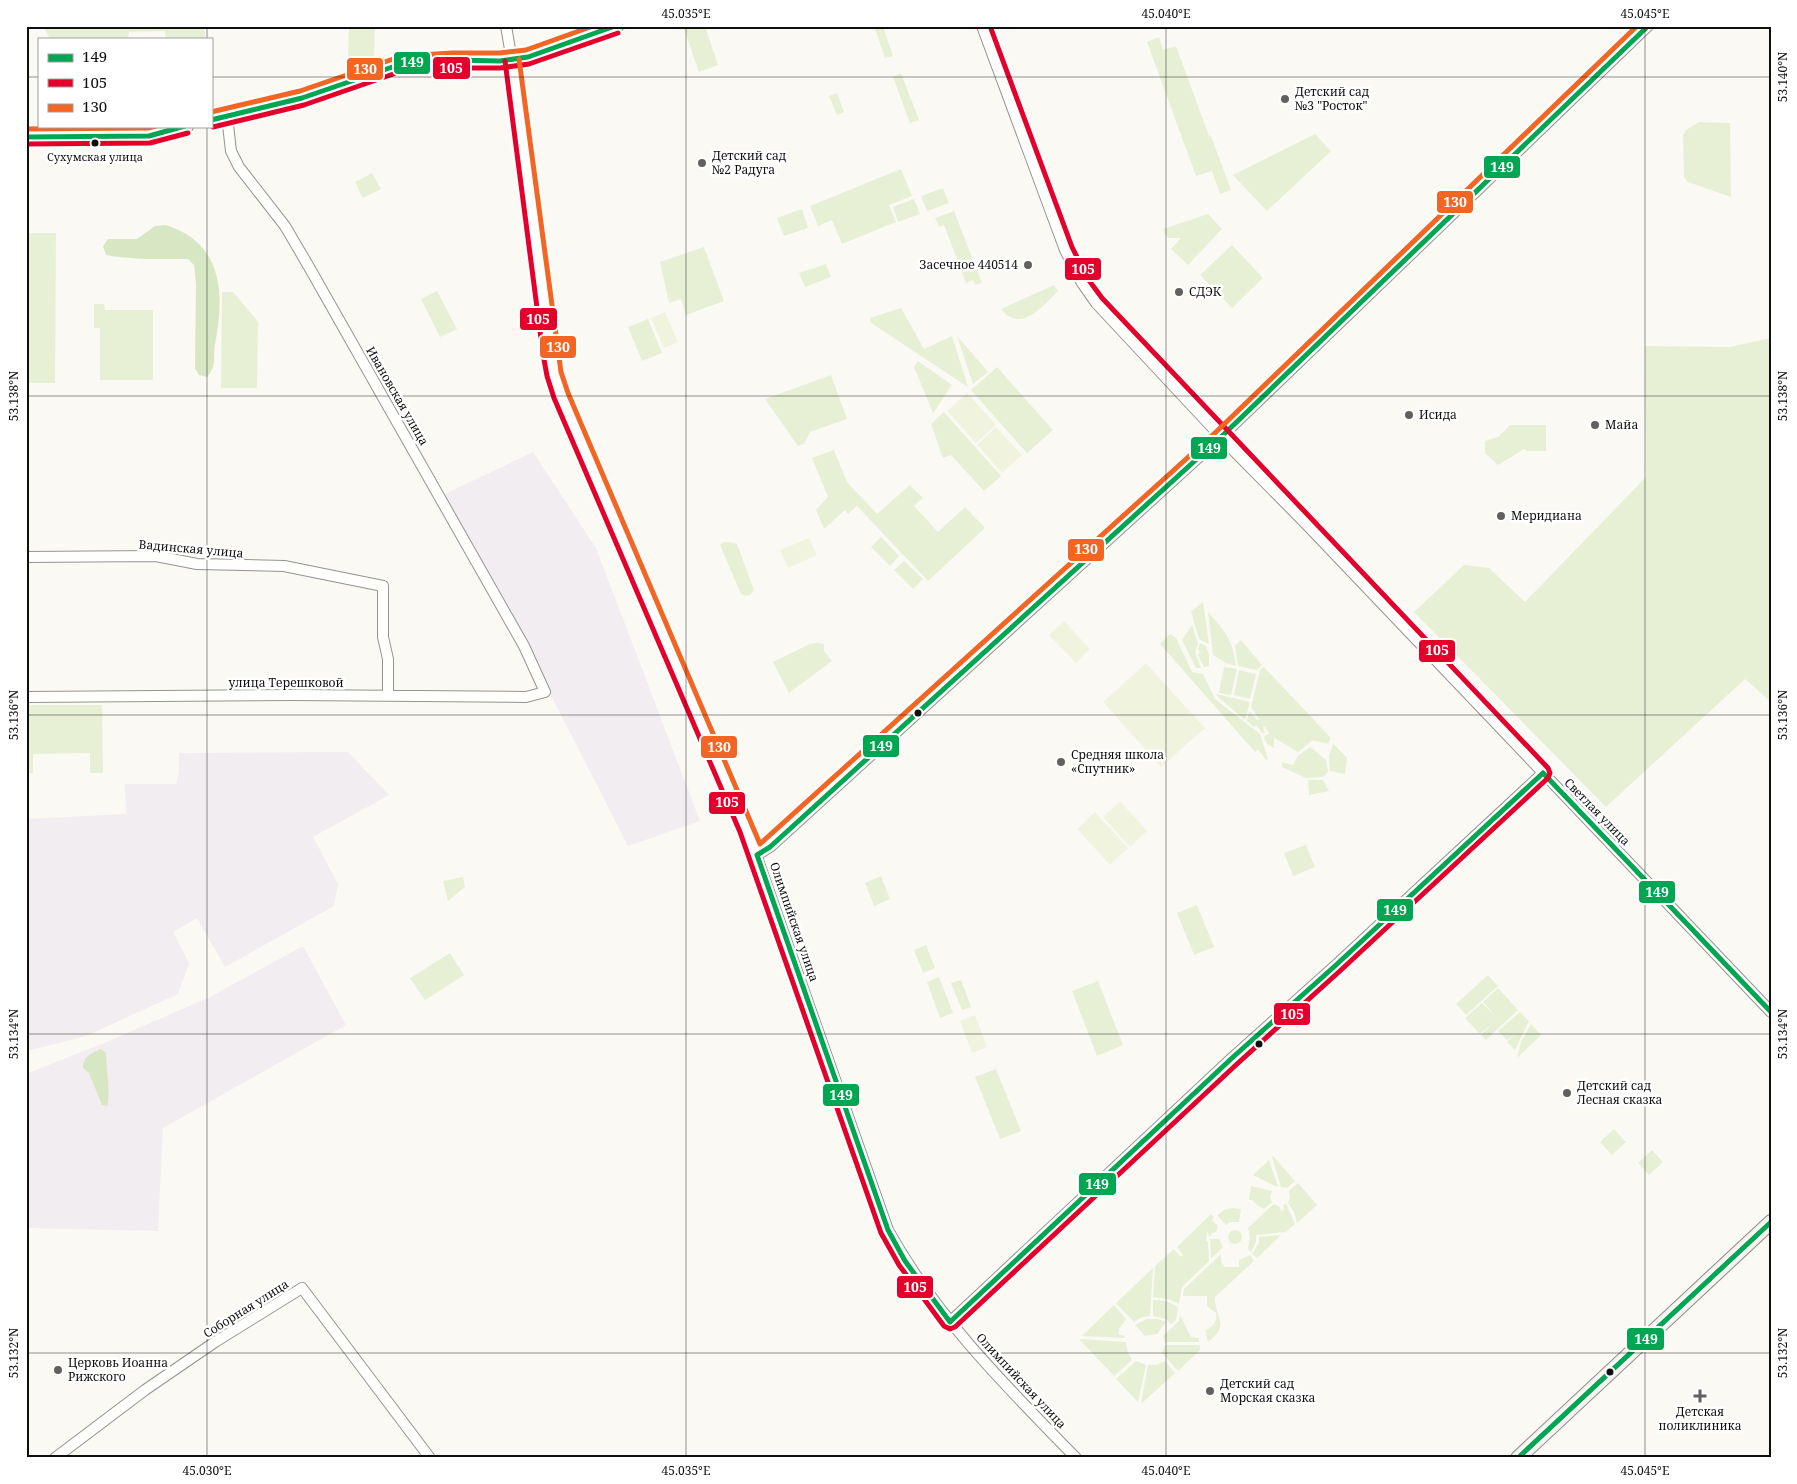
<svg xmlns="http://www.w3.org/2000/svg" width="1797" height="1484" font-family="'Noto Serif',serif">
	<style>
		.industrial { fill: #f2edf0 }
		.green { fill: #e7f0d5 }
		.forest { fill: #d8e7c3 }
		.pitch { fill: #f0f4df }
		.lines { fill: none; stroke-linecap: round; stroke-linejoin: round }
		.street-casing { stroke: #959492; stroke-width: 12 }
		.secondary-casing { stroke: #8c8b89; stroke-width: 16 }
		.street { stroke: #fefefd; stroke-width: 10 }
		.secondary { stroke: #f5f2eb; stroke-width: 14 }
		.bus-1-casing { stroke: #fff; stroke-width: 9 }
		.bus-2-casing { stroke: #fff; stroke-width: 9 }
		.bus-3-casing { stroke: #fff; stroke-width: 9 }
		.bus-1 { stroke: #00a651; stroke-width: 5 }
		.bus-2 { stroke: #e4002b; stroke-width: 5 }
		.bus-3 { stroke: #f26522; stroke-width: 5 }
		.ticks { fill: none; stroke: #0f0f0f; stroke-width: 1; stroke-opacity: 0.45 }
		.poi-dot { fill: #62615f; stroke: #fff; stroke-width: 2 }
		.bus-dot { fill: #0f0f0f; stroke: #fff; stroke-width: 2 }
		.labels { text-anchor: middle; stroke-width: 5; stroke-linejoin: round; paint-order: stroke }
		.bus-label { font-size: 11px; fill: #0f0f0f; stroke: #fff }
		.poi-label { font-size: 12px; fill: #0f0f0f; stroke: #fff; text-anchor: start }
		.street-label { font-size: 12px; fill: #0f0f0f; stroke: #fff }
		.line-badge { stroke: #fff; stroke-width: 2 }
		.badge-label { font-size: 14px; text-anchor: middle; font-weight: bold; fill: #fff }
		.neatline { fill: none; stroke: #0f0f0f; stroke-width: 2 }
		.ticks-label { font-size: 12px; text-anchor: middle; fill: #0f0f0f }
	</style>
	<rect width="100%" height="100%" fill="#fbf9f4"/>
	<path class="industrial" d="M533,452L596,548L700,821L628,846L533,660L443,495Z
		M348,752L389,795L313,837L338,884L334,906L225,967L197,918L173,932L189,963L178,994L86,1036L26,1051V819L126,814L125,784H176L179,772V753Z
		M303,946L346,1025L163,1128L158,1231L26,1228V1072H31L104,1043L210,997Z"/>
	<path class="green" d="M88,26H198L205,31V39H166L165,31L129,32L128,39H50L44,28Z
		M349,26H375L374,57L348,60Z
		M683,26H705L718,65L699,72Z
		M874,26H883L893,56L885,58Z
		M1159,37L1163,50L1176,46L1209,136H1211L1231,190L1220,194L1212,171L1196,176L1147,42Z
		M901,73L919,120L910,123L893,77Z
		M837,93L844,112L837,115L829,96Z
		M1699,122L1730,123L1731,197L1688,182L1684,177L1683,135L1686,130Z
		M1315,134L1331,151L1267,211L1233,175Z
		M901,169L912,196L889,205L896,222L842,244L832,220L818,226L810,206Z
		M372,173L381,189L363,198L355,182Z
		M943,188L949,203L927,211L921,196Z
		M914,199L920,214L898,222L893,207Z
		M802,209L808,228L784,236L777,218Z
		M954,211L982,283L975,285L973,280L966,283L944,225L939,227L935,218Z
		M1208,214L1222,229L1188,265L1171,249L1181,238H1168L1163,229Z
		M26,233H56L55,383H26Z
		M1232,245L1263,278L1232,308L1200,275Z
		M704,247L724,301L686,315L681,299L669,303L660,262Z
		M826,264L831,277L805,287L799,273Z
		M1054,285L1058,291C1043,306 1021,334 1001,309Z
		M437,291L457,329L440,337L421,299Z
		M222,292H233L258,322L257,388H221Z
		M94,304H104L105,310H153V380H100V328H94Z
		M901,308L924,349L952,336L968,387L871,323L870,318Z
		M648,319L662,353L642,361L628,327Z
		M957,336L988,372L973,384Z
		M1771,338V702L1745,679L1606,807L1414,612L1464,565L1489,568L1525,602L1646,477L1645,346L1730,347Z
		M918,361L952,385L933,413L914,367Z
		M997,367L1053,430L1027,453L971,390Z
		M831,375L847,419L810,432L804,444L798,446L765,399Z
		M944,412L1001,476L984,491L951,455L943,458L931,424Z
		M1510,425H1546V451H1529L1528,452L1524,449L1498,465L1485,453V441L1498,437Z
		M834,450L847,482L877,514L910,485L923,498L914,506L938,532L965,507L985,528L928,581L857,506L848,514L845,510L824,529L816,510L828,497L812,458Z
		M881,537L899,556L890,566L871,547Z
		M724,542H730L737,544L754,590L750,595L745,596L741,594L720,545Z
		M904,561L923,579L913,589L894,570Z
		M1203,602L1209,644L1199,639L1191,612Z
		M1208,612C1225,631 1233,640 1236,666L1226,663L1213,655Z
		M1192,625L1198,644L1195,652L1201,668H1196L1182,640Z
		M1170,634L1176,638L1192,672L1203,674L1215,699L1260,734L1268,759L1266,760L1258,749L1255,752L1160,644Z
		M1241,640L1262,665L1257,670L1238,666L1235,646Z
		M816,643L824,644V651L832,661L789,693L773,662L810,644Z
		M1200,643L1206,646L1209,655V666L1204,667L1198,655L1200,652L1198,650Z
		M1224,667L1237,669L1231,695L1219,693Z
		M1264,667L1331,738L1328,744L1313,740L1298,752L1274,738V748L1267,744L1264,738L1266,735L1269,734L1265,727H1263L1265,733H1262L1256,725L1254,727L1247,721L1249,711L1257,720L1259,719L1251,707L1260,670Z
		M1239,670L1256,674L1250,699L1234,695Z
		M1216,694L1250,702L1245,720L1218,697Z
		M26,705H102L103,773H90V753L33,754V773H26Z
		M1333,743L1347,758L1345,774L1330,771L1329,756Z
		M1310,747L1326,760L1328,772L1323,777L1306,778L1282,767V762L1293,765L1298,756Z
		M1308,780H1323L1329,791L1309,795Z
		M1306,845L1315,867L1293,876L1284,853Z
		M881,876L890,899L874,906L865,883Z
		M463,877L465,887L448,901L443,881Z
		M1197,905L1214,947L1194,955L1177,913Z
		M926,945L935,968L923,973L914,950Z
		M450,953L464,975L425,1000L410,978Z
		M1488,975L1498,986L1466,1015L1456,1004Z
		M939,977L953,1013L940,1018L927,982Z
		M961,980L971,1007L962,1010L951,983Z
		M1098,981L1123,1045L1097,1056L1072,991Z
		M1498,988L1518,1010L1486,1040L1481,1035L1493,1023L1480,1034L1465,1018L1482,1003L1498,1019L1483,1002Z
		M1520,1012L1529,1021L1515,1050L1507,1042L1515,1034L1507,1040L1498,1031Z
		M1531,1024L1541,1035L1517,1058L1521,1042Z
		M996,1069L1021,1131L1000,1139L975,1077Z
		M1614,1129L1626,1142L1612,1155L1600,1142Z
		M1652,1150L1663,1162L1649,1175L1638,1163Z
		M1273,1156L1295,1181L1287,1188L1281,1187L1272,1157Z
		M1269,1160L1278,1186L1277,1187L1253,1175Z
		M1298,1183L1317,1205L1297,1223L1294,1212L1288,1203L1290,1198L1289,1191Z
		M1251,1186L1272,1191L1270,1197L1272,1202L1264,1209L1257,1205L1252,1200H1249Z
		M1274,1204L1280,1207L1281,1211L1284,1210L1283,1205L1286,1204L1295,1224L1286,1232L1256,1235V1242L1251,1252L1248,1249L1250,1238L1248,1228Z
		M1232,1208L1241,1209L1239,1222H1230L1226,1225L1217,1215L1224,1210Z
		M1211,1214L1214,1217L1212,1220L1218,1226L1216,1232L1212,1233L1211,1236H1209L1207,1231L1206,1241L1208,1242L1209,1261L1182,1287L1179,1304L1168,1299L1153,1297L1155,1266L1174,1249L1181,1257L1183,1255L1177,1247Z
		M1228 1237a7 7 0 1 1 14 0a7 7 0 1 1-14 0Z
		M1281,1235L1257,1258L1252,1254L1259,1243V1237Z
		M1210,1239H1219L1223,1247L1211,1259Z
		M1221,1254V1262L1225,1267H1239V1260L1250,1255L1254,1261L1215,1297C1214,1316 1231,1324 1209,1341L1207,1340L1206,1330C1215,1325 1217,1322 1216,1313L1207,1306V1296H1183L1184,1289Z
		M1153,1268L1150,1316L1142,1317L1134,1322L1116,1303Z
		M1153,1300L1166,1301L1178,1307L1176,1320L1171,1324L1166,1319L1153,1316Z
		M1114,1305L1126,1319L1119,1329L1118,1334L1125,1336L1124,1338L1082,1336Z
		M1180,1315L1191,1337L1199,1338V1342H1165L1163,1336L1179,1321Z
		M1147,1319H1158L1166,1322L1157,1334L1145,1336L1135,1325Z
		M1079,1339L1126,1342L1128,1353L1132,1360L1114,1376Z
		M1165,1345H1200V1350L1178,1371L1162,1353Z
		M1136,1361L1146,1365L1138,1402L1116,1379Z
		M1165,1361L1175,1373L1141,1404L1148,1365H1156Z"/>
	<path class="forest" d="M166,225C223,243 225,294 215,344C213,358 217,366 207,377L199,375L195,368L196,284L194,265L188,259C160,259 133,260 106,255L103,246L108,239H137L155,226Z
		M101,1049L106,1053C106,1065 111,1098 107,1106L102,1105L89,1073L83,1068C82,1057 92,1053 101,1049Z"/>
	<path class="pitch" d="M665,312L678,342L664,348L651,318Z
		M967,393L996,425L976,443L947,411Z
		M996,427L1022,455L1002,473L977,445Z
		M809,538L817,555L788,568L780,550Z
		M1064,621L1090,649L1076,663L1049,635Z
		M1146,663L1205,728L1161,767L1103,702Z
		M1120,801L1147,831L1130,847L1103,817Z
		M1095,812L1128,848L1110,865L1077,829Z
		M975,1015L987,1047L972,1053L960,1021Z"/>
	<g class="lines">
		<defs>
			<path id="street" d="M506,26L516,84L550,353L554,374L561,396L747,829L888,1230C936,1317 1007,1387 1076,1458
				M982,26L1065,250L1082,283L1096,303L1235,452L1307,525L1771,1012
				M26,557L156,556L197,564L284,566L383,586V637L388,659V695
				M26,697L293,695L526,697L545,692L524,646L309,267L285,226L239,167L231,151L227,116
				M757,855L770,847L1221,437L1648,26
				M950,1322L1232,1058L1336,965L1543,773
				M55,1458L145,1390L215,1342L302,1288L430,1458"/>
			<path id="secondary" d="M211,120L302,98L404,63L453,60L500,61L528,57L616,26
				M26,137L137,136H149L186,126
				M1518,1458L1771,1222"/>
		</defs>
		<use href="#street" class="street-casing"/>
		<use href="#secondary" class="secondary-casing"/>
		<use href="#street" class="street"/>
		<use href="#secondary" class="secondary"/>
		<defs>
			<path id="bus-1" d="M211,120L302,98L404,63L453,60L500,61L528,57L615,26
				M26,137L149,136L185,126
				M1543,773L1771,1012
				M757,855L770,847L1221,437L1648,26
				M757,855L888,1230L905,1261L950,1322
				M950,1322L1232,1058L1336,965L1543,773
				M1520,1456L1771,1222"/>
			<path id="bus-2" d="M505,61L543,354L547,376L554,398L740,832L881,1233L899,1265L944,1326L950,1329L955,1327L1237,1064L1341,970L1548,778L1550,773L1548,768L1102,298L1088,279L1072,247L990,26
				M213,127L304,105L405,70L453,68H500L529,64L618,33
				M26,144L150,143L188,133"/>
			<path id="bus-3" d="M519,59L561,372L568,393L760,844L1216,432L1637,26
				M211,112L300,91L402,56L453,53H500L526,50L593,26
				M26,129L148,128L156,126"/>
		</defs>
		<use href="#bus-1" class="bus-1-casing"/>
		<use href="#bus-2" class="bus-2-casing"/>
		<use href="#bus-3" class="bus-3-casing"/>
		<use href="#bus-1" class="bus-1"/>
		<use href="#bus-2" class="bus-2"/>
		<use href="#bus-3" class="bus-3"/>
	</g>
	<path class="ticks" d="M207,26V39M686,26V1458M1166,26V1458M1645,26V1458M26,77H39M211,77H1771M207,126V1458M26,396H1771M26,715H1771M26,1034H1771M26,1353H1771"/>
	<g class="poi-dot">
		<circle cx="1285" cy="99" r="5"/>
		<circle cx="702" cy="163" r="5"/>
		<circle cx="1028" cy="265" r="5"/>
		<circle cx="1179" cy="292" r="5"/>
		<circle cx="1409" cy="415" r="5"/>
		<circle cx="1595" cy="425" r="5"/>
		<circle cx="1501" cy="516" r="5"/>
		<circle cx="1061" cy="762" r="5"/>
		<circle cx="1567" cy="1093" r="5"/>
		<circle cx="58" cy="1370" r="5"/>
		<circle cx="1210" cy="1391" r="5"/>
		<path d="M1697.5 1388.5h5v5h5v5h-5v5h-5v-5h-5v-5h5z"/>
	</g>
	<g class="bus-dot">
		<circle cx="95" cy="143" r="4.5"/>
		<circle cx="918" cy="713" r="4.5"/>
		<circle cx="1259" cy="1044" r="4.5"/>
		<circle cx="1610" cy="1372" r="4.5"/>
	</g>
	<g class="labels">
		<g class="bus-label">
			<text x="95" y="161">Сухумская улица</text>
		</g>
		<g class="poi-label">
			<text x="1295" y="96">Детский сад<tspan x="1295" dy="14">№3 "Росток"</tspan></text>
			<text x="712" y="160">Детский сад<tspan x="712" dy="14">№2 Радуга</tspan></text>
			<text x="1018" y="269" text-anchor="end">Засечное 440514</text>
			<text x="1189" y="296">СДЭК</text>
			<text x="1419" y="419">Исида</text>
			<text x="1605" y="429">Майа</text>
			<text x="1511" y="520">Меридиана</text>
			<text x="1071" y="759">Средняя школа<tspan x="1071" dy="14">«Спутник»</tspan></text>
			<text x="1577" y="1090">Детский сад<tspan x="1577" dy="14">Лесная сказка</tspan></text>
			<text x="68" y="1367">Церковь Иоанна<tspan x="68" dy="14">Рижского</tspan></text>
			<text x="1220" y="1388">Детский сад<tspan x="1220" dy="14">Морская сказка</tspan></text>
			<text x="1700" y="1416" text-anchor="middle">Детская<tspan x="1700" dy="14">поликлиника</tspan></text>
		</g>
		<g class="street-label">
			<text transform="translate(397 396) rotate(60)" y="4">Ивановская улица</text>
			<text transform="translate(191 549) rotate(5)" y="4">Вадинская улица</text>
			<text x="286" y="687">улица Терешковой</text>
			<text transform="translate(1597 812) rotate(46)" y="4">Светлая улица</text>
			<text transform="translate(794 922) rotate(71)" y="4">Олимпийская улица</text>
			<text transform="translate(246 1309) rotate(-32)" y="4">Соборная улица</text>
			<text transform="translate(1021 1381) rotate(47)" y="4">Олимпийская улица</text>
		</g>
	</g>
	<g class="line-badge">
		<rect x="393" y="51" width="38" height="24" rx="5" fill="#00a651"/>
		<rect x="432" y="56" width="39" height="24" rx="5" fill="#e4002b"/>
		<rect x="346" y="57" width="38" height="24" rx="5" fill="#f26522"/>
		<rect x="1483" y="155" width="38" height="24" rx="5" fill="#00a651"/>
		<rect x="1436" y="190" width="38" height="24" rx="5" fill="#f26522"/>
		<rect x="1064" y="257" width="38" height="24" rx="5" fill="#e4002b"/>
		<rect x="519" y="307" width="39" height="24" rx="5" fill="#e4002b"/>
		<rect x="539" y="335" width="38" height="24" rx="5" fill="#f26522"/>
		<rect x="1190" y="436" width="38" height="24" rx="5" fill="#00a651"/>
		<rect x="1067" y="538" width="38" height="24" rx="5" fill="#f26522"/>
		<rect x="1418" y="639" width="38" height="24" rx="5" fill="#e4002b"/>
		<rect x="862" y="734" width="38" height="24" rx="5" fill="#00a651"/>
		<rect x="700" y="735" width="38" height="24" rx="5" fill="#f26522"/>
		<rect x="708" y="791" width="38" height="24" rx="5" fill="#e4002b"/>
		<rect x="1638" y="880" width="38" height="24" rx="5" fill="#00a651"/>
		<rect x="1376" y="898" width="38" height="24" rx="5" fill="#00a651"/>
		<rect x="1273" y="1002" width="38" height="24" rx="5" fill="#e4002b"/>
		<rect x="822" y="1083" width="38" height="24" rx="5" fill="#00a651"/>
		<rect x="1078" y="1172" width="39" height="24" rx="5" fill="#00a651"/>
		<rect x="896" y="1275" width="38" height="24" rx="5" fill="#e4002b"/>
		<rect x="1626" y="1327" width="39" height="24" rx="5" fill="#00a651"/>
	</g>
	<g class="badge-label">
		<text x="412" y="67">149</text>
		<text x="451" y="73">105</text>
		<text x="365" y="74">130</text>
		<text x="1502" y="172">149</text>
		<text x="1455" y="207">130</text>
		<text x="1083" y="274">105</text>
		<text x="538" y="324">105</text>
		<text x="558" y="352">130</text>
		<text x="1209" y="453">149</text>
		<text x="1086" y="554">130</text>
		<text x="1437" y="655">105</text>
		<text x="881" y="751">149</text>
		<text x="719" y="752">130</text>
		<text x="727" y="807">105</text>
		<text x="1657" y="897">149</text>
		<text x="1395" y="915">149</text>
		<text x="1292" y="1019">105</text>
		<text x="841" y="1100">149</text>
		<text x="1097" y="1189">149</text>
		<text x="915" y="1292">105</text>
		<text x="1646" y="1344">149</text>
	</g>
	<rect width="1797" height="1484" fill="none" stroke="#ffffff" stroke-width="55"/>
	<rect x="38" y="38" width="175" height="90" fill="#ffffff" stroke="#9f9f9f"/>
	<rect x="48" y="54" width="25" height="8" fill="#00a651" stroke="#9f9f9f"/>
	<text x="82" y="62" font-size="15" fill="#0f0f0f">149</text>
	<rect x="48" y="79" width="25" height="8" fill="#e4002b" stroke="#9f9f9f"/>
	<text x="82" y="88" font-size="15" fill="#0f0f0f">105</text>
	<rect x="48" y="104" width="25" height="8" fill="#f26522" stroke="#9f9f9f"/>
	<text x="82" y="112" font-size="15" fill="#0f0f0f">130</text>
	<rect x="28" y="28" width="1742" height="1428" class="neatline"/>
	<g class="ticks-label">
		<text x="686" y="18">45.035°E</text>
		<text x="1166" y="18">45.040°E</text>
		<text x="1645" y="18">45.045°E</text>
		<text transform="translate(1783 77) rotate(-90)" y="4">53.140°N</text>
		<text transform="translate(14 396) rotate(-90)" y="4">53.138°N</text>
		<text transform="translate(1783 396) rotate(-90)" y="4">53.138°N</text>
		<text transform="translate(14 715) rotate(-90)" y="4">53.136°N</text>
		<text transform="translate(1783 715) rotate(-90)" y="4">53.136°N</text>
		<text transform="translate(14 1034) rotate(-90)" y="4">53.134°N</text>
		<text transform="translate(1783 1034) rotate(-90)" y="4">53.134°N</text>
		<text transform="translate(14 1353) rotate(-90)" y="4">53.132°N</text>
		<text transform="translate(1783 1353) rotate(-90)" y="4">53.132°N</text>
		<text x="207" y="1475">45.030°E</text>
		<text x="686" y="1475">45.035°E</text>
		<text x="1166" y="1475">45.040°E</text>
		<text x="1645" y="1475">45.045°E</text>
	</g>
</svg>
